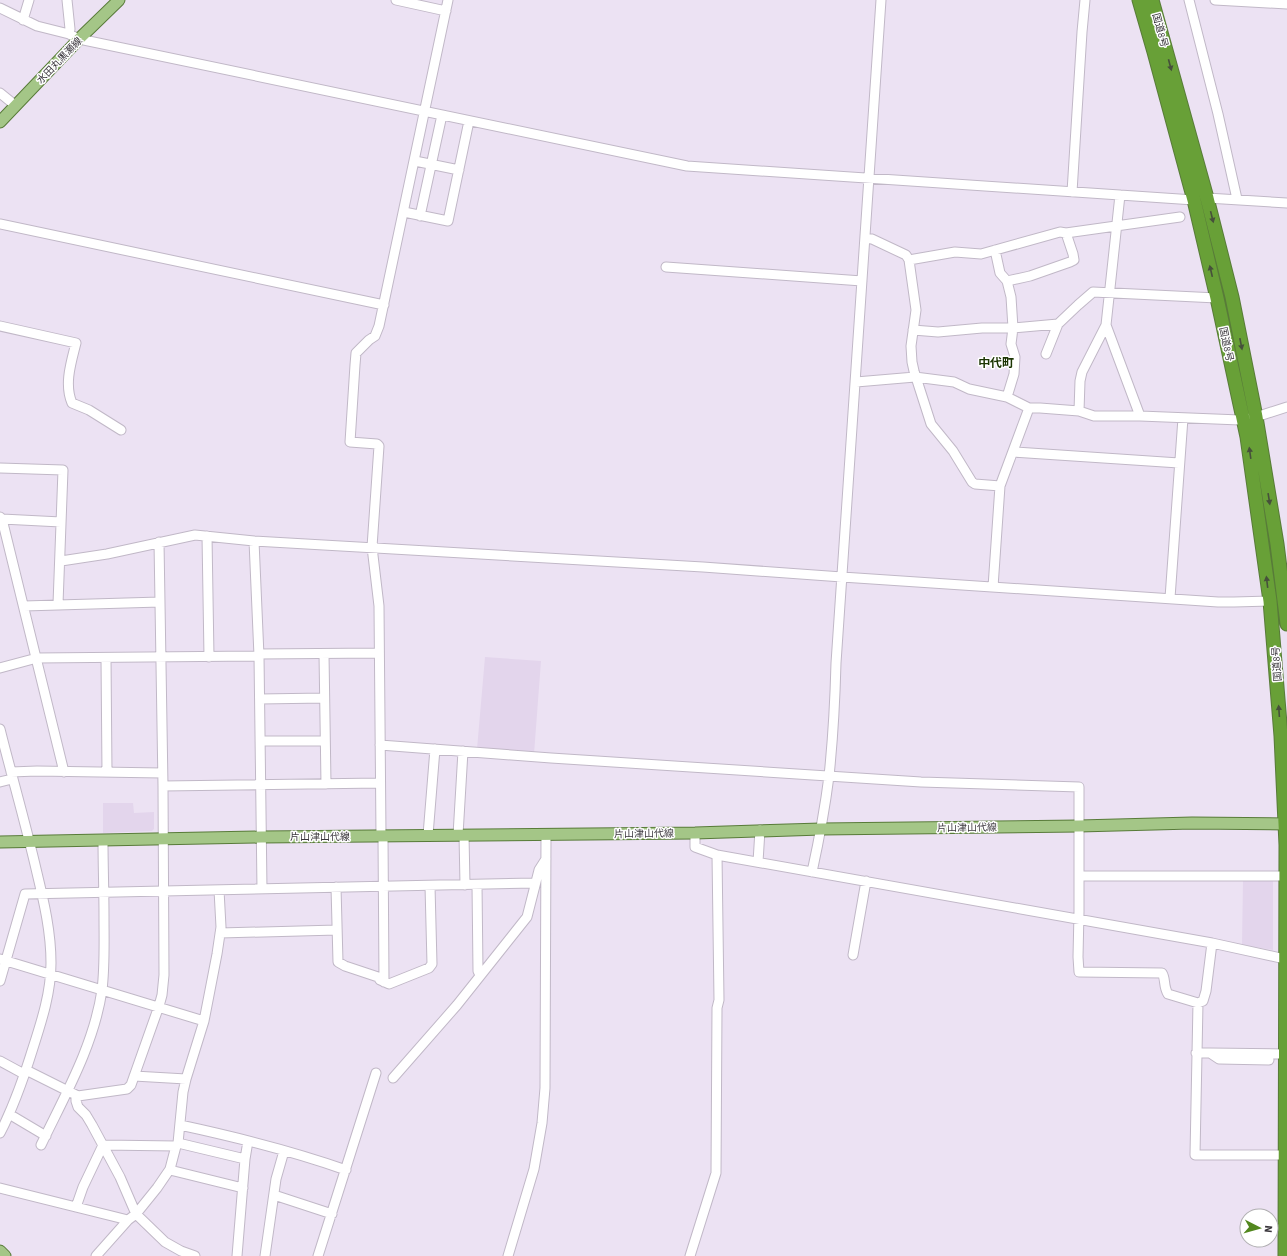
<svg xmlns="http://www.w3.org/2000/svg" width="1287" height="1256" font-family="'Source Sans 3','Noto Sans JP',sans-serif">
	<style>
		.built { fill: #e3d5ec }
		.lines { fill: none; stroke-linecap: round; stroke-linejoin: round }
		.minor-casing { stroke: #c1b8c7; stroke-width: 11 }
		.major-casing { stroke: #587b39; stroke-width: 13 }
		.highway-casing { stroke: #587b39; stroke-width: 15 }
		.minor { stroke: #fff; stroke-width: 9 }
		.major { stroke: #a4c687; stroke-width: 11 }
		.highway { stroke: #68a037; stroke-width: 13 }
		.oneway { fill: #46503b }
		.labels { text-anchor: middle; stroke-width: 3; stroke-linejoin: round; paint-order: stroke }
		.street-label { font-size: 10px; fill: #3a363c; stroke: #fff }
		.quarter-label { font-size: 12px; font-weight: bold; fill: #1c3503; stroke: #fff }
	</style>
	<rect width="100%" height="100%" fill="#ece2f3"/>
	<path class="built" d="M485,657L541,661L534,754L477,749Z
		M103,803H133L134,813L154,812V829L152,831L103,833Z
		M1273,880V950L1242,945L1243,881Z"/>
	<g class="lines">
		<defs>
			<path id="minor" d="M67,0L70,29L69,34
				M396,0L446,11
				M1189,0L1218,114L1237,199
				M1215,0L1287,4
				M0,8L37,26L69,34L79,39L687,166L1194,200
				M23,20L29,0
				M0,93L16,106
				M415,161L459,170
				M1072,192L1082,32L1085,0
				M1120,195L1106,325L1140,416
				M1207,198L1287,203
				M404,212L448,221L469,121
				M420,216L442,115
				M0,224L384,305
				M865,238L872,239L906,255L909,260L916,310L911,346L912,362L914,371L931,424L953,451L972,482L975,484L1000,486
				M995,250L1000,273L1007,281L1011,297L1013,328L1011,344L1015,357L1014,374L1007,397
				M909,260L955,252L981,254L1060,232L1066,233L1180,217
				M666,267L862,281
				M1007,281L1030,276L1070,262L1074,260L1073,254L1066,233
				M0,326L76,343C71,363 64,384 72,403L89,410L121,430
				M913,330L938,332L982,328H1013L1058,324L1078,305L1093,292L1217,298
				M1046,354L1058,324
				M856,382L915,377L954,382L969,389L1007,397L1029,408H1040L1079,411L1094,416H1140L1240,420L1256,417L1287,407
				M1079,411L1080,381L1082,372L1106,325
				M1014,452L1179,463
				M0,468L63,470L58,604
				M0,517L2,519L64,772
				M0,520L2,519L61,522
				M207,536L209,657
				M254,541L259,656L262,889
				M61,561L107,554L195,535L254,541L703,567L842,577L1218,602H1234L1270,601
				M993,587L1000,486L1029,408
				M1170,598L1183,418
				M24,606L160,602
				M258,654L379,653
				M324,654L326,784
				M106,658L107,772
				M0,668L37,658L259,656
				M260,699L324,698
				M0,729C12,777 26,825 37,873C44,902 51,932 51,963C51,992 42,1020 33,1048C24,1077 14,1106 0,1133
				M260,741H324
				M380,745L551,758L921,782L1079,787V912L1078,957L1079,972L1162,973C1166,979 1163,986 1168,994L1198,1003L1203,1001L1206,991L1212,943
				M11,772L37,771L162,773
				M0,782L12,779
				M163,786L380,783
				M695,833V847L717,855L1212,943L1285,959
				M428,835L435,749
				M458,835L463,751
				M464,835L465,885
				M381,836L379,606L372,547L379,446L377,444L350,442L355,365L356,353L369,340L375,336L379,326L448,0
				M383,836L384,982
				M758,862L760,830
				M812,872C819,840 825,808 829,776C833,738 835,701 836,663L881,0
				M1079,876H1286
				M477,885L478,971L480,975
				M336,887L338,962L345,966L378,977L380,980L389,984L429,968L432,964L430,886
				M220,933L337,930
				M853,955L866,881
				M0,959L204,1021
				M0,981L25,894L535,883
				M1198,1003L1195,1155H1287
				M1196,1053H1210L1219,1059L1269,1060
				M1210,1053L1285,1054
				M0,1061L24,1074
				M26,1070L78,1096L127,1089L131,1085L159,1006L162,995L164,975L163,786L159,542
				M134,1076L186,1079
				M393,1078L457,1005L527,917L539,870L546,859
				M76,1096V1101L78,1107L86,1115L92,1125L120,1177L136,1214L165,1242L181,1251L195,1256
				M9,1114L46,1136
				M180,1125C236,1137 292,1151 346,1170
				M178,1143L245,1159
				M41,1145C65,1095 94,1045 102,990C105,965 104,941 104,916C104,891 103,865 103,840
				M103,1145L176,1146
				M170,1169L174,1171L243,1188
				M0,1188L128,1220
				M274,1195L332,1214
				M76,1207L83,1187L103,1145
				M96,1256L128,1220L136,1214L157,1188L170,1169L176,1146L178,1143L183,1092L186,1079L204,1021L217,954L221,927L219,890
				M237,1256L245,1159L248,1141
				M265,1256L276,1179L284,1151
				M318,1256L376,1073
				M508,1256L534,1169L542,1123L545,1088L546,834
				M690,1256L716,1173L717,1008L719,1000L717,855"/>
			<path id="major" d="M0,122L81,37L119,0
				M0,842L261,837L695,833L821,829L1079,826L1192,823L1287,824
				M0,1251L5,1256"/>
			<path id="highway" d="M1139,0L1154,52L1194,200L1217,298L1247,437L1270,601L1281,736L1286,845L1285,1256
				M1152,0L1207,198L1232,297L1256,417L1277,544L1287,624"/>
		</defs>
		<use href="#minor" class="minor-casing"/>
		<use href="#major" class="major-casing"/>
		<use href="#highway" class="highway-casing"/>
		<use href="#minor" class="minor"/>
		<use href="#major" class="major"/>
		<use href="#highway" class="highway"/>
	</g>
	<defs><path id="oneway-solid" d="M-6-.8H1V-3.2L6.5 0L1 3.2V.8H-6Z"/></defs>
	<g class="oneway">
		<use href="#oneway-solid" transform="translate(1170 65) rotate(75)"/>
		<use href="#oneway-solid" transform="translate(1212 217) rotate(76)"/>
		<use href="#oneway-solid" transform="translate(1211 271) rotate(-103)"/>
		<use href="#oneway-solid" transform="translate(1241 344) rotate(79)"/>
		<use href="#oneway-solid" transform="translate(1250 453) rotate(-98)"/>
		<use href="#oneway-solid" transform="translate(1269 499) rotate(81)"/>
		<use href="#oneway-solid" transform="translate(1267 582) rotate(-97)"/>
		<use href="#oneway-solid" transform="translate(1279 711) rotate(-94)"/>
	</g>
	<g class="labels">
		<g class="street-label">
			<text transform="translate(1161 30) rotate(75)" y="4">国道8号</text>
			<text transform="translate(59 60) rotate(-46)" y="4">水田丸黒瀬線</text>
			<text transform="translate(1227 344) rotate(78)" y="4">国道8号</text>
			<text transform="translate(1276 664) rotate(-94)" y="4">国道8号</text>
			<text transform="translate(967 827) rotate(-1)" y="4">片山津山代線</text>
			<text transform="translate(644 833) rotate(-1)" y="4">片山津山代線</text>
			<text x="320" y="840">片山津山代線</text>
		</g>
		<g class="quarter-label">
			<text x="996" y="367">中代町</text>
		</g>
	</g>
	<g transform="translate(1259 1228) rotate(96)"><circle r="19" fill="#ffffff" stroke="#b0afb1"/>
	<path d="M0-3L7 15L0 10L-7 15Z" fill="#52871e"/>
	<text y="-6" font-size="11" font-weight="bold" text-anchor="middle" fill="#3a363c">N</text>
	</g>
</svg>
